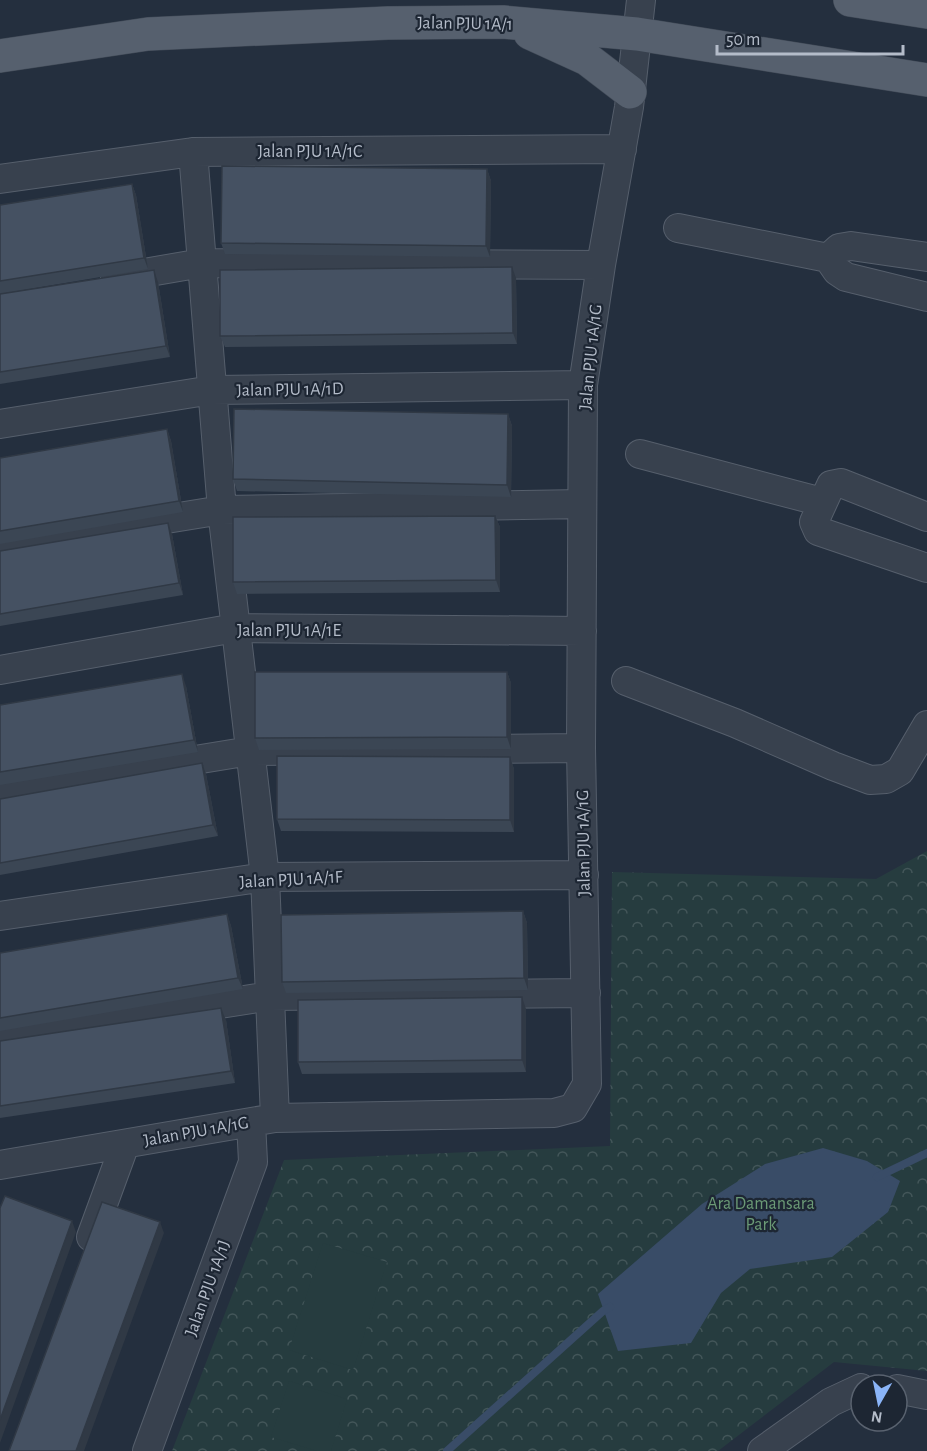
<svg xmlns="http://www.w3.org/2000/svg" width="927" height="1451" font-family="'Alegreya Sans',sans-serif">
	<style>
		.forest { fill: url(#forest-crowns) }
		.pitch { fill: #263c3f }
		.water { fill: #394c67 }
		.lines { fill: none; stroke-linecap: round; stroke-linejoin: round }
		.stream { stroke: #394c67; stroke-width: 8 }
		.minor-casing { stroke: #565f6c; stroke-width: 30 }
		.major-casing { stroke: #414a57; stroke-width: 34 }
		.minor { stroke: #38414e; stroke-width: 28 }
		.major { stroke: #56606e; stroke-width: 33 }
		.wall { fill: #3b4654 }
		.shaded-wall { fill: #303945 }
		.building { fill: #455162; stroke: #303945; stroke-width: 1.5 }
		.labels { text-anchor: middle; stroke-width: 4.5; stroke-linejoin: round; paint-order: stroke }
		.street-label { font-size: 18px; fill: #b4bcc9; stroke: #1d2633 }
		.park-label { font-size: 18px; fill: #6b9a76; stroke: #1d2633 }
	</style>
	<defs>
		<pattern id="forest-crowns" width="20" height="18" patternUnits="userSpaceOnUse" patternTransform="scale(1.5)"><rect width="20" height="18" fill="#263c3f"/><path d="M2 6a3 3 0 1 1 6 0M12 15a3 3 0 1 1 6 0" fill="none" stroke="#435659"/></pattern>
	</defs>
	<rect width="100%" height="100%" fill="#242f3e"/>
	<path class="forest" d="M927,851V1371L834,1362L718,1451H172L284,1160L610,1146L612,872L876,879Z"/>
	<path class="pitch" d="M323,1243L387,1262L353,1370L289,1350Z
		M289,1381L347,1399L331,1451H317L271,1437Z"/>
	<path class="water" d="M823,1148L867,1161L900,1181L888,1212L832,1257L750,1269L721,1293L691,1343L618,1351L598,1294L702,1204L765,1164Z"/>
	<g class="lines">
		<path class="stream" d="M877,1177L927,1153
			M447,1451L603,1311L610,1307"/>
		<defs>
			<path id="minor" d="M193,152L222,510L265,877L275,1118
				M0,179L193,152L622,149
				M678,228L828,258
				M927,257L851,246L839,248L828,258L837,271L846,277L927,297
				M115,278L202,263L601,265
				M0,424L212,390L583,385
				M640,454L822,502
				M927,517L841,483L831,485L814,522L818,531L927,568
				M0,546L222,510L582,504
				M0,670L235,628L582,631
				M626,681L735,723L833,766L870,780L886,779L900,771L927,725
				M0,792L250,751L581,748
				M0,916L265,877L584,875
				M0,1039L270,996L586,993
				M0,1165L275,1118L554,1113L573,1108L587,1084L581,748L583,385L601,265L629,107L641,0
				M91,1237L125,1144
				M897,1389L927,1395
				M147,1451L253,1162L251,1122
				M762,1451L831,1402L861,1388"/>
			<path id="major" d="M850,0L927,12
				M530,33L587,59L630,92
				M0,56L148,34L388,23L503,22L637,34L927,80"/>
		</defs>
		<use href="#minor" class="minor-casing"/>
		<use href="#major" class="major-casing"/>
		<use href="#minor" class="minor"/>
		<use href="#major" class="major"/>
	</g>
	<path class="wall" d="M487,169L491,181L490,257L225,254L221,243Z
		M132,184L136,195L148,269L0,294V205Z
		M516,278L517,344L225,347L220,336Z
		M158,282L170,357L0,384V294Z
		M508,414L512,426L511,497L237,491L233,479Z
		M167,429L171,441L183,512L0,544V458Z
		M495,516L500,527V592L237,594L233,582Z
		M172,534L183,595L0,626V551Z
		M507,672L511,683V749L259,750L255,738Z
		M186,686L198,752L0,785V705Z
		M510,757L514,769V832L281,831L277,819Z
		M202,763L206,774L218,836L0,875V799Z
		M523,911L527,923L528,990L286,993L282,982Z
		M227,914L231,926L243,989L0,1031V953Z
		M526,1009V1072L302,1074L298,1062Z
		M226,1020L235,1083L0,1118V1041Z"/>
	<path class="shaded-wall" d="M487,169L491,181L490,257L486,246Z
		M132,184L136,195L148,269L144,258Z
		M512,267L516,278L517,344L513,333Z
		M154,270L158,282L170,357L166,346Z
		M508,414L512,426L511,497L507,485Z
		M167,429L171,441L183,512L179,501Z
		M495,516L500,527V592L496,580Z
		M168,523L172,534L183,595L179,583Z
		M507,672L511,683V749L507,737Z
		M182,674L186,686L198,752L194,740Z
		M510,757L514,769V832L510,820Z
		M202,763L206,774L218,836L213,825Z
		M523,911L527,923L528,990L524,978Z
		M227,914L231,926L243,989L238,978Z
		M522,997L526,1009V1072L522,1060Z
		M221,1008L226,1020L235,1083L231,1071Z
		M72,1221L76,1232L0,1443V1420Z
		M160,1222L164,1233L84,1451H76Z"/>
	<path class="building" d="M222,166L487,169L486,246L221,243Z
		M132,184L144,258L0,281V205Z
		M512,267L513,333L220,336V270Z
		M154,270L166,346L0,372V294Z
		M234,409L508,414L507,485L233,479Z
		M167,429L179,501L0,531V458Z
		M495,516L496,580L233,582V517Z
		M168,523L179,583L0,614V551Z
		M255,672H507V737L255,738Z
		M182,674L194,740L0,772V705Z
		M277,756L510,757V820L277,819Z
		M202,763L213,825L0,863V799Z
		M523,911L524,978L282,982L281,915Z
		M227,914L238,978L0,1018V953Z
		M522,997V1060L298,1062V1000Z
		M221,1008L231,1071L0,1106V1041Z
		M5,1196L72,1221L0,1420V1208Z
		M102,1202L160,1222L76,1451H9Z"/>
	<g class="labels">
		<g class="street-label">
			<text transform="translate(465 23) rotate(1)" y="6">Jalan PJU 1A/1</text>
			<text x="310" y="157">Jalan PJU 1A/1C</text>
			<text transform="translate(590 357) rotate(-84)" y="6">Jalan PJU 1A/1G</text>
			<text transform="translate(290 389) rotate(-1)" y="6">Jalan PJU 1A/1D</text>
			<text x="289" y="636">Jalan PJU 1A/1E</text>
			<text transform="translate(583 843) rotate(-91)" y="6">Jalan PJU 1A/1G</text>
			<text transform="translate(291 879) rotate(-3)" y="6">Jalan PJU 1A/1F</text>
			<text transform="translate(196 1131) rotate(-10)" y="6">Jalan PJU 1A/1G</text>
			<text transform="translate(207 1288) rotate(-70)" y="6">Jalan PJU 1A/1J</text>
		</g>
		<g class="park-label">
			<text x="761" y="1209">Ara Damansara<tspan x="761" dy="21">Park</tspan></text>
		</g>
	</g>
	<g transform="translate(879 1403) rotate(189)"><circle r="28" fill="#1d2633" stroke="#59626f" stroke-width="1.5"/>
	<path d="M0-4.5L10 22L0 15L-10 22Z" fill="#8ab4f8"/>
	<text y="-9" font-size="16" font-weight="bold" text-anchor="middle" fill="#b4bcc9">N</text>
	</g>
	<path d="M717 45v9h186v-9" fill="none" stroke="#b4bcc9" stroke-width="3"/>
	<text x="726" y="45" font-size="18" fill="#b4bcc9" stroke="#1d2633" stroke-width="4.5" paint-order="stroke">50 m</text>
</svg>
